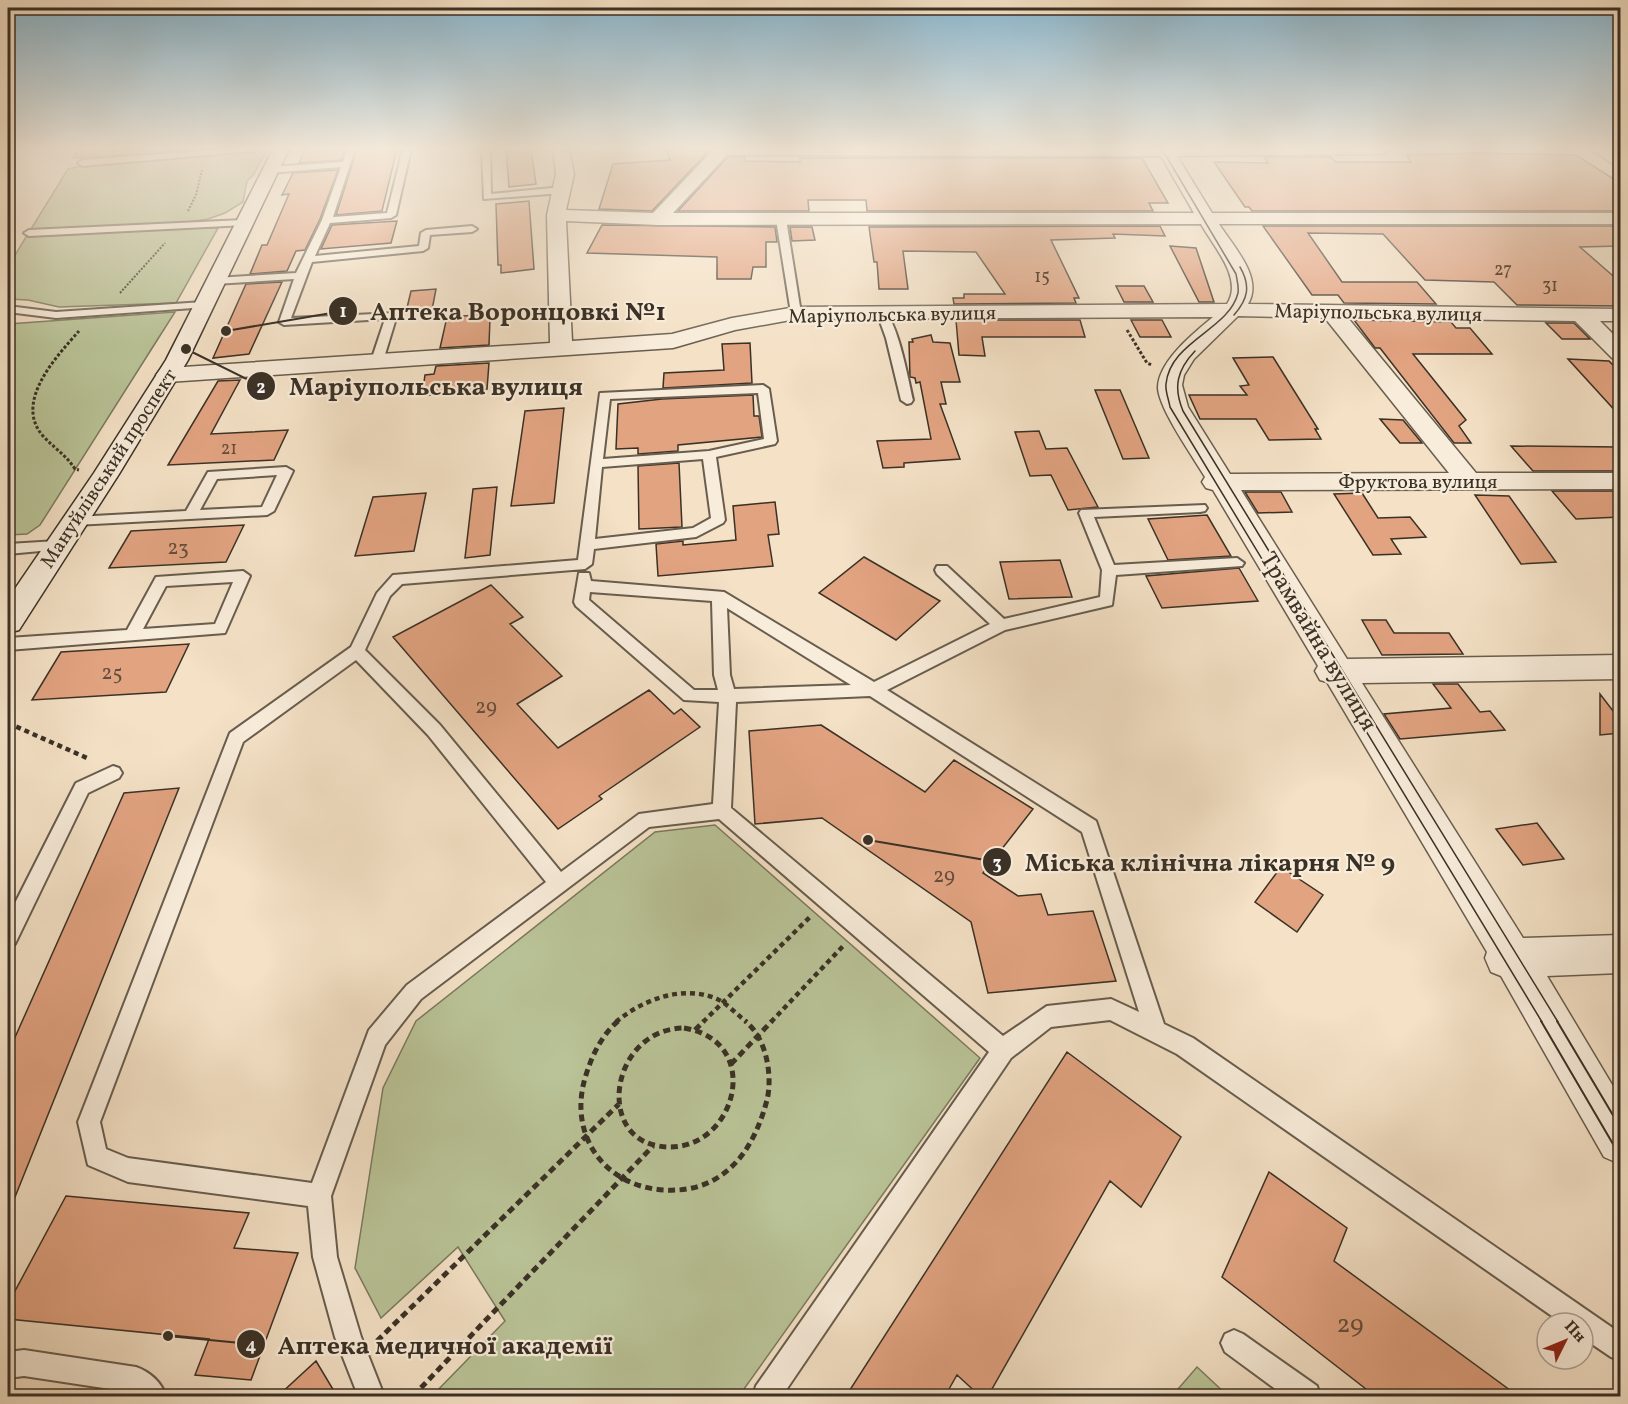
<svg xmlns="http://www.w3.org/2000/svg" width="1628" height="1404" font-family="Vollkorn,serif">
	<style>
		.green { fill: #b9c397; stroke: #7a7a5e; stroke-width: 1.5 }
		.building { fill: #e2a381; stroke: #3a3126; stroke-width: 1.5 }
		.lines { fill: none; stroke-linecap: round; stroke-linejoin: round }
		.service-casing { stroke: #685d4e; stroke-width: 4 }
		.minor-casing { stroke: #685d4e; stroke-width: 3 }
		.tertiary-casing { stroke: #685d4e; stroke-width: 3 }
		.secondary-casing { stroke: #3a3126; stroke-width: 3 }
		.path-far3 { stroke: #3a3126; stroke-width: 2; stroke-dasharray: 2 1.5; stroke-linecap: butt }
		.path-far2 { stroke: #3a3126; stroke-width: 3; stroke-dasharray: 3 2; stroke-linecap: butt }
		.path-far1 { stroke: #3a3126; stroke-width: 4.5; stroke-dasharray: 5 4; stroke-linecap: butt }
		.path { stroke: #3a3126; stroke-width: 5; stroke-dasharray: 7 4.5; stroke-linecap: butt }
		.service { fill: #f8ecda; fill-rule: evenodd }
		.minor { fill: #f8ecda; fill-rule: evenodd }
		.tertiary { fill: #f8ecda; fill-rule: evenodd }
		.secondary { fill: #f8ecda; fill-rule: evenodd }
		.tram-far1 { stroke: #3a3126; stroke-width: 1.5 }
		.tram { stroke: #3a3126; stroke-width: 2 }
		.labels { text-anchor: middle; stroke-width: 4.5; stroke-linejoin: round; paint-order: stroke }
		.far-number-label { font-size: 18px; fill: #644e3d }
		.far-street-label { font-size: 20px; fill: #3a3126; stroke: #f8ecda }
		.number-label { font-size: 21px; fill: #644e3d }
		.street-label { font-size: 24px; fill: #3a3126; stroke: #f8ecda }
		.near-number-label { font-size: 26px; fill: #644e3d }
		.leader { fill: none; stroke: #3a3126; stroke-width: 2 }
		.callout-dot { fill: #3a3126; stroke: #f8ecda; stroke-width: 2 }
		.mark-label { font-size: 18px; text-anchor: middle; font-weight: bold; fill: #fff }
		.callout-label { font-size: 26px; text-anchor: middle; font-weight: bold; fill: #3a3126; stroke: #f8ecda; stroke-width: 4.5; stroke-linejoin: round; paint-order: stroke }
	</style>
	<rect width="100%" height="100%" fill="#f4e1c6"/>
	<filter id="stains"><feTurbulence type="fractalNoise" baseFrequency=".00333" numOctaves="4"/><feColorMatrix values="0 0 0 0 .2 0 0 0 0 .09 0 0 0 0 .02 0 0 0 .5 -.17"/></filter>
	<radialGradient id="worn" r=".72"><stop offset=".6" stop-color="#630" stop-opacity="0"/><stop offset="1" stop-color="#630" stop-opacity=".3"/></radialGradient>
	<path class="green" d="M79,149H224L73,158Z
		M266,151L254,174L247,181L243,202L225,213L208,219L182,223L31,229L68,169L91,164Z
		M195,228H218L176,303L59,307L28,300L8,299V267L26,237Z
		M175,312L40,525L27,534L8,535V324Z
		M715,825L980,1058L739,1396H432L505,1321L458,1247L381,1318L355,1268L383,1088L416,1021L655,832Z
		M1197,1367L1228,1396H1172Z"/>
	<path class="building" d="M305,149H345L341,160L299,163Z
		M357,149H397L382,211L336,215Z
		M506,149H531L536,184L509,187Z
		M666,149H703L704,153H707L652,211L599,209L613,164L670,160Z
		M1475,153L1576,155L1620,183V211H1252L1249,207H1245L1214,162L1268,163L1264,157H1331L1336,162H1411L1407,155Z
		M728,157H745L744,161L800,162V158H1142L1168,203H1149L1153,211H867L866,200H808L809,211H678Z
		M338,170L320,219L305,250L296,251L287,271L250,274L262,245H267L289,194L282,195L293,173Z
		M529,201L534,269L501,273V265H498L496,204Z
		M397,221L391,243L321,249L332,225Z
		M602,225L775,227L777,242H766V267H753L751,279H717V257L587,253Z
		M1160,226L1165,236L1113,234L1115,238L1051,240L1079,298H1074L1076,303L954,304L953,298H964V294H1005L976,252L903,251L908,289H879L877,262H874L869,227Z
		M1263,226H1620V246L1580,247L1620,282V306L1517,305L1494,282L1425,280L1383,234L1308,233L1342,282H1417L1436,304L1344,303L1338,295H1312Z
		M790,227H812L815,240L792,241Z
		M1170,246L1196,248L1214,302H1199Z
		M282,282L249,354L213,358L246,284Z
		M1116,286H1144L1153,302H1124Z
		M436,289L432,310L406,312L411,291Z
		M477,315L476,319L490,318L489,345L440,348L447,317Z
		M956,320H1080L1085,337H982L985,356L959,355Z
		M1131,320H1162L1171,337H1140Z
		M1354,320L1451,322L1456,328H1470L1492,354H1413L1466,420L1459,426L1471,443H1454L1380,348H1375Z
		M1546,323H1574L1590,339H1562Z
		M931,335L933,342L950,343L960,382H941L946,404H940L960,459L904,463V467L883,468L877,441L931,439L920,382L916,383L915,378L910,377L909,342H913L912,339Z
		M750,343L752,383L663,388L664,373L724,370L722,344Z
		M1273,357L1318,429H1315L1321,439L1269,440L1256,419H1200L1189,395H1247L1240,386L1249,385L1233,358Z
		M1568,359L1609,361L1620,372V416Z
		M489,363L487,389L422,396L425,375L434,374L436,366Z
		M240,380L211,434L288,430L274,460L168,465L218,381Z
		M1095,390H1120L1149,458L1123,459Z
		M753,395L754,416H759L762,437L678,445V451L638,454V448L616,449L618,404L662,399Z
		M564,408L554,503L511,506L525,411Z
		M1380,419L1403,420L1422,443H1400Z
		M1039,431L1046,449L1067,448L1098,507L1068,510L1051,475L1030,476L1015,432Z
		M1511,446L1620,447V471H1533Z
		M679,463L682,527L639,529L638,466Z
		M497,487L490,555L465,558L473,489Z
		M1552,491H1620V517L1576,519Z
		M1245,492H1281L1292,512L1258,513Z
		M426,493L414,551L355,556L373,497Z
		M1362,493L1378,518L1410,517L1426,537L1391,539L1401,554L1373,555L1334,494Z
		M1475,495L1509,496L1556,562L1521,564Z
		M775,502L779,534L768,535L773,566L658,576L656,544L683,541V545L736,540L733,506Z
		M1207,515L1231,556L1168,560L1148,519Z
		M244,525L226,562L109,568L131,531Z
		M864,557L940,601L896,640L819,593Z
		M1060,560L1072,597L1009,599L1000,562Z
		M1239,568L1258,601L1162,608L1146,576Z
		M491,585L523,617L510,624L562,676L517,704L558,748L649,690L674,714L681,709L700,727L599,796L602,799L558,829L393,637Z
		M1362,620H1386L1394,633H1449L1463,654L1382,655Z
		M189,644L166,692L32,700L61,652Z
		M1433,684H1458L1480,712L1490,711L1505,730L1400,739L1384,714L1451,708Z
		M1600,694L1620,720V733L1600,735Z
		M821,725L925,792L954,760L1033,809L983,873L1018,896L1041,894L1048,915L1093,911L1116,981L988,993L971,922L822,818L755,824L749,731Z
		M179,788L9,1212H8V1053L124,793Z
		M1537,823L1564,859L1523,865L1496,829Z
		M1281,867L1323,895L1297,932L1255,902Z
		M1067,1052L1181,1137L1141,1207L1110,1181L988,1396H980L957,1375L945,1396H846Z
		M1269,1172L1347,1228L1334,1261L1518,1396H1375L1222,1277Z
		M66,1196L249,1213L234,1248L298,1253L251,1380L195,1375L209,1339L8,1319V1304Z
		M316,1361L337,1396H278Z"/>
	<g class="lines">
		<defs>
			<path id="service" d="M225,149H257L253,151L82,166L78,163L82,160Z
				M347,149H355L333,217L387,213L403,149H411L396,215L391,218L330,223L315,256L419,246L421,233L426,230L472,226L477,229L472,232L430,235L428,248L423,251L312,262L291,318L396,313L397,315L383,361L377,364L371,361L385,319L284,325L279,322L294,279L215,284L210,281L215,278L296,273L322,220L341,167L270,173L266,170L270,167L343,162Z
				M482,149H490L491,194L562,187L566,190L562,193L484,199Z
				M781,216L786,219L801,313L796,316L791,313L776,219Z
				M243,220L246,221V225L29,236L24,233L29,230Z
				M203,302L207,303V307L56,318L8,312V306L56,312Z
				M882,310C897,316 909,383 913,400L911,403L907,404L901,400L886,338L877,313Z
				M763,385L769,389L777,441L775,444L716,457L725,520L723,523L696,537L594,549L592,564L585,569L402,584L390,596L365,650L440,725L561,872L639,814L713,804L719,702L684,700L576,606L574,602L579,573H589L591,581L724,592L874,682L990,624L937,574L935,570L937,566H947L1004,619L1100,597L1102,570L1079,513L1081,510L1205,505L1207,508L1205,511L1200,512L1094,517L1114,565L1237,558L1244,563L1242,566L1116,575L1112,605L1005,630L887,690L1096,821L1164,1024L1193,1038L1620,1333V1361L1611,1357L1583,1338V1323H1562L1177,1054L1110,1020L1051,1027L1011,1058L782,1396H753L756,1386L989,1052L719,819L649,827L421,999L385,1045L331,1196L337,1257L361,1337L383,1393L382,1396H358L357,1393L335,1337L313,1257L308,1206L128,1182L88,1165L78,1122L230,733L351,647L377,593L393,575L578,560L600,393ZM758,393L764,439L709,451L603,459L610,399ZM703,459L711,518L693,528L595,539L602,467ZM590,592L712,601L714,675L718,690H694L589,600ZM727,608L851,685L734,689L730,675ZM356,660L428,735L546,882L407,985L369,1030L312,1183L128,1158L106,1149L100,1122L243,742ZM870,696L1082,832L1139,1012L1111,999L1047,1006L1003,1036L731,808L736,702Z
				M286,467L293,471L274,511L267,515L75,525L68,521L75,517L186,511L208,472ZM277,475L262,507L200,510L217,479Z
				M57,541L64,546L62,549L8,554V544Z
				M243,571L250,576L225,633L8,650V638L127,630L156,577ZM233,582L215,624L143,629L166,586Z
				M113,766L119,768L122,773L119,778L88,793L15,944L8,946V917L76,783Z
				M1234,1330L1243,1334L1317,1386L1320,1396H1285L1225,1352L1221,1343L1225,1334Z
				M24,1350L136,1367C150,1372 161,1382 166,1396H134L130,1392L24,1376L8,1378V1352Z"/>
			<path id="minor" d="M553,149H569L574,174L566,210L653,213L714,149H1388L1386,152L1380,154L1177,156L1212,213H1620V224H1219C1233,246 1264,278 1248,304L1620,309V321H1600L1620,341V360L1612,358L1575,321L1348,318L1476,473H1620V489L1241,490L1347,659L1620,655V679L1362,683L1523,938L1620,935V973L1547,976L1620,1098V1164L1604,1157L1501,976L1491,972L1485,958L1487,952L1327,682L1320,680L1315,671L1318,666L1213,490L1206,488L1202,482L1205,477C1193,457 1159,409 1158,388C1158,361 1195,332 1213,317L796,319L735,330L673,348L168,382L160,380L156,375L160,370L168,368L550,343L547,215L556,174ZM727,155L1161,156L1194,213H673ZM566,221L658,225L1201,224C1213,246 1244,279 1227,304L796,307L732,318L672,334L572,341ZM1238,316L1325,318L1449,473L1230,474L1188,407L1182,385L1184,375L1194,359Z"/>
			<path id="tertiary" d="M1592,149H1611L1620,154V166L1614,165Z"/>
			<path id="secondary" d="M273,149H289L188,360L119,474L19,630L8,633V599L94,473L166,360Z"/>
		</defs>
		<use href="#service" class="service-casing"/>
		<use href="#minor" class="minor-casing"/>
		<use href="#tertiary" class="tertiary-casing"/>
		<use href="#secondary" class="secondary-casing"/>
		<path class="path-far3" d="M188,211L196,195L202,170
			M120,293L165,243"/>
		<path class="path-far2" d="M1127,330L1147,363L1152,365
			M79,331C57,356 13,402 43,436C54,448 66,455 75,469L79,470"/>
		<path class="path-far1" d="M8,723L87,758
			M616,1022C642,1000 683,984 717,999C728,1004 737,1015 747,1022
			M703,1022L812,915
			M771,1022L845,944"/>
		<path class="path" d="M618,1021C602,1035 592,1055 586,1075C567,1133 603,1187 665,1190C683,1191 701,1188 717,1178C745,1161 759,1130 767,1100C773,1075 766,1037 745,1021
			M684,1028C770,1042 732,1164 654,1145C596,1131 613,1029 684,1028Z
			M695,1030L704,1021
			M731,1064L772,1021
			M377,1341L619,1104
			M413,1396L653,1146"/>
		<use href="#service" class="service"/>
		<use href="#minor" class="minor"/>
		<use href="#tertiary" class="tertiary"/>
		<use href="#secondary" class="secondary"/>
		<path class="tram-far1" d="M1162,149L1236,274C1237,280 1239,287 1238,293C1229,330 1170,341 1166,384C1165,391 1169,400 1170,407L1542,1022
			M1234,315C1248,299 1251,286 1240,267
			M1195,351C1177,370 1173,387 1183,411L1558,1022"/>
		<path class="tram" d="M1541,1021L1620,1156
			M1557,1021L1620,1127"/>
	</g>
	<linearGradient id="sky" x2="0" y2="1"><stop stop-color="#8ab8d1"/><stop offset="0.43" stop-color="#faf2e5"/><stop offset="1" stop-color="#faf2e5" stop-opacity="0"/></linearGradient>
	<rect width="1628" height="345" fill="url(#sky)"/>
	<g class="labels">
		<g class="far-number-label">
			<text x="1503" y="275">27</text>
			<text x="1042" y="282">15</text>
			<text x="1550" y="291">31</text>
			<text x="229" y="454">21</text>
		</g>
		<g class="far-street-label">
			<text transform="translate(1378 312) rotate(1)" y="7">Маріупольська вулиця</text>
			<text transform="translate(892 314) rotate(-1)" y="7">Маріупольська вулиця</text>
			<text transform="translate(108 468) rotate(-57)" y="7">Мануйлівський проспект</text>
			<text x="1418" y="488">Фруктова вулиця</text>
		</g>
		<g class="number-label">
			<text x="178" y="554">23</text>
			<text x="112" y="679">25</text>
			<text x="486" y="713">29</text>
			<text x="944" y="882">29</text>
		</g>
		<g class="street-label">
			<text transform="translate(1319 641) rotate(59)" y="8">Трамвайна вулиця</text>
		</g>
		<g class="near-number-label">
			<text x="1350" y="1332">29</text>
		</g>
	</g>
	<path class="leader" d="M226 331L343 311M186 349L261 386M868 840L997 862M168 1336L251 1344"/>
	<g class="callout-dot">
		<circle cx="226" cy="331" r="6"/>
		<circle cx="186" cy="349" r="6"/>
		<circle cx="868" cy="840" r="6"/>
		<circle cx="168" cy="1336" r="6"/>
		<circle cx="343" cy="311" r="15"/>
		<circle cx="261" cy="386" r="15"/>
		<circle cx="997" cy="862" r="15"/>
		<circle cx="251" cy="1344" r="15"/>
	</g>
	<g class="mark-label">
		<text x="343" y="317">1</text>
		<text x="261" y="393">2</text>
		<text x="997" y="869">3</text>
		<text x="251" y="1351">4</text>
	</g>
	<g class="callout-label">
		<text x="518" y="320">Аптека Воронцовкі №1</text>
		<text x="436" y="395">Маріупольська вулиця</text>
		<text x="1210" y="871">Міська клінічна лікарня № 9</text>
		<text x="445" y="1354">Аптека медичної академії</text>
	</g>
	<rect width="1628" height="1404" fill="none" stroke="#f4e1c6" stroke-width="30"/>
	<rect x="9" y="9" width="1610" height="1386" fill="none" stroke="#3a3126" stroke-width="3"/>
	<rect x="15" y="15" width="1598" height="1374" fill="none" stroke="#3a3126" stroke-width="1.5"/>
	<g transform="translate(1565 1341) rotate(47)"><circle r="28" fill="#f8ecda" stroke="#aca192" stroke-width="1.5"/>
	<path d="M0-4.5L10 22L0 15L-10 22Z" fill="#8f2418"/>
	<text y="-9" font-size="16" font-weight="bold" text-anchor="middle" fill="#3a3126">Пн</text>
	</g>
	<rect width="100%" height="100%" filter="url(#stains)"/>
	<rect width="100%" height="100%" fill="url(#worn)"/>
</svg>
